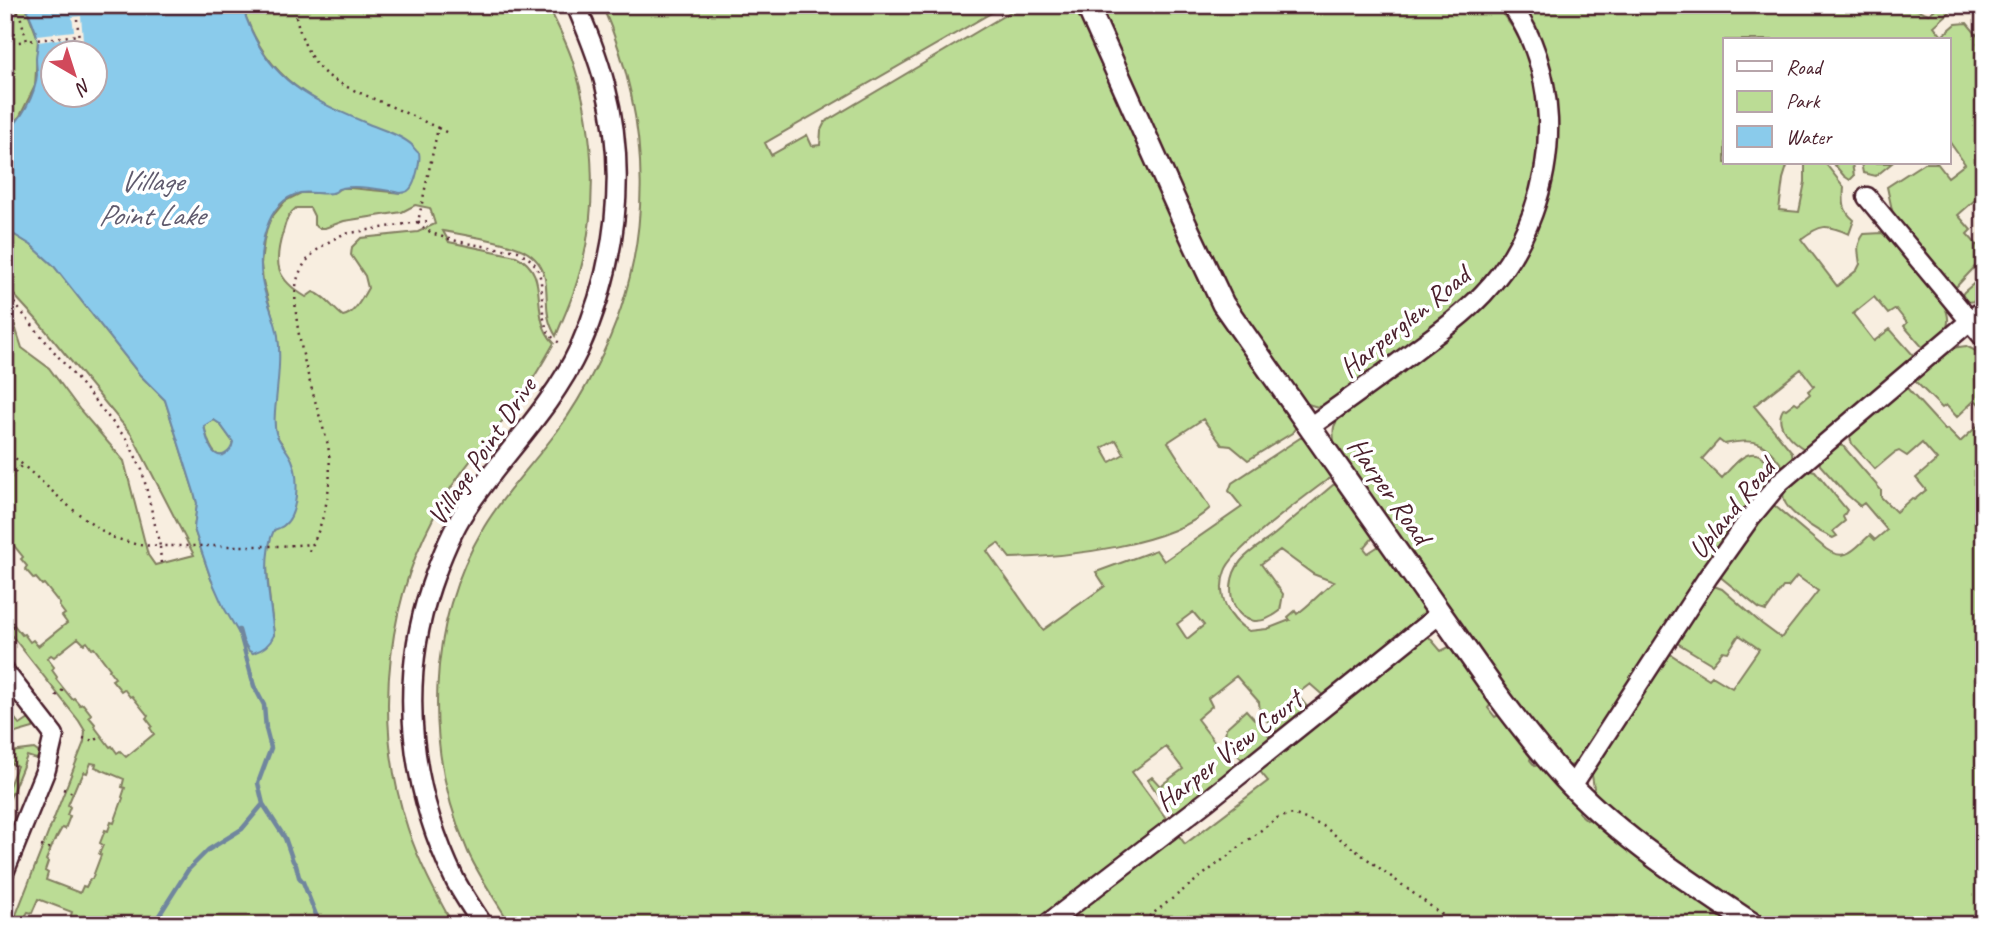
<svg xmlns="http://www.w3.org/2000/svg" width="1989" height="930" font-family="Caveat,sans-serif">
	<style>
		.green { fill: #bbdc95; stroke: #827e60; stroke-width: 2; fill-rule: evenodd }
		.water { fill: #8acbeb; stroke: #70869e; stroke-width: 2; fill-rule: evenodd }
		.pier { fill: #f8eee0 }
		.lines { fill: none; stroke-linecap: round; stroke-linejoin: round }
		.stream { stroke: #70869e; stroke-width: 4.5 }
		.minor-casing { stroke: #4a1f2b; stroke-width: 23 }
		.major-casing { stroke: #4a1f2b; stroke-width: 26 }
		.path { stroke: #4a1f2b; stroke-width: 2.5; stroke-dasharray: 2 5; stroke-linecap: butt }
		.minor { stroke: #fff; stroke-width: 18 }
		.major { stroke: #fff; stroke-width: 21 }
		.labels { text-anchor: middle; stroke-width: 7; stroke-linejoin: round; paint-order: stroke }
		.street-label { font-size: 28px; fill: #4a1f2b; stroke: #fff }
		.water-label { font-size: 30px; font-style: italic; fill: #605b6e; stroke: #fff }
	</style>
	<rect width="100%" height="100%" fill="#f8eee0"/>
	<filter id="ink" filterUnits="userSpaceOnUse"><feTurbulence type="fractalNoise" baseFrequency=".0143" numOctaves="2"/><feDisplacementMap in="SourceGraphic" scale="14" xChannelSelector="R" yChannelSelector="G"/><feConvolveMatrix kernelMatrix="1 2 1 2 8 2 1 2 1" color-interpolation-filters="sRGB"/></filter>
	<g filter="url(#ink)">
		<path class="green" d="M5,5H25L38,39L35,86L20,116L5,132Z
			M242,5H548C556,23 566,41 572,59C596,133 600,217 574,291C569,306 562,321 556,336C543,315 549,301 545,279C540,248 505,243 481,238C468,236 455,233 443,231L449,242L516,256C553,274 527,315 554,343C543,363 531,383 517,402C495,432 469,459 449,491C386,590 371,717 408,829C419,863 436,894 453,925H68L72,912L38,899L32,913L28,912L20,925H12L84,742L85,731L79,721L5,627V611L6,615L22,635L24,634L30,642L33,640L38,646L67,623L62,616L65,614L59,606L60,604L44,584L42,585L36,578L34,579L25,569L27,566L21,559L23,557L7,537H5V313L14,323L22,348L49,368L80,410L124,461L148,555L155,565L194,555L132,435L37,320L5,285V229L31,245L53,265L140,375L165,400L194,492L197,503L194,529L211,579L244,643L253,653L274,635C272,614 260,546 273,531C276,528 280,527 283,526L291,515L283,445L276,435L274,419L278,371V337L263,281L261,264L264,240L268,225L271,218L285,201L301,193H333L341,188H350L401,193L404,140C330,108 268,92 242,5ZM415,205L430,208L435,224L418,232L361,238L352,247L351,255L365,276L368,288C362,298 355,314 343,316C333,309 325,295 313,292L306,297C276,279 273,264 283,232C285,223 289,213 296,208H310L314,216V225L319,228H325L344,221L402,212ZM78,638L84,644L87,642L92,649L94,648L110,669L109,670L115,678L112,680L121,691L124,689L130,697L132,696L148,716L146,718L152,726L150,728L154,734L126,757L120,751L117,753L112,746L110,747L94,726L95,724L89,717L91,714L83,704L80,705L74,698L72,699L56,679L57,677L52,670L54,667L47,658L51,655L54,657ZM91,763L96,764L95,767L124,779L122,787L125,788L122,797L123,798L114,823L111,822L108,831L105,830L100,843L103,845L99,854L101,855L92,879H90L86,887L83,886L80,893L46,880L48,873L45,871L48,862L46,860L56,837H57L62,828L65,829L70,816L67,815L70,807L68,805L78,781H80L84,772L87,773Z
			M602,5H1005L765,143L771,155L807,135L812,146L820,145L821,130L825,122L1022,5H1079L1190,255L1298,424L1292,433L1248,460L1231,446L1222,445L1203,419L1168,442L1210,508C1172,546 1063,557 1010,558L998,543L987,551L1043,630L1105,586L1096,572L1156,550L1164,561L1242,507L1229,491L1232,483L1300,438H1308L1333,473L1331,477C1310,493 1231,550 1225,571C1216,595 1228,619 1249,631L1267,629L1290,620L1288,617L1295,611L1297,614C1311,604 1321,592 1334,582L1313,574L1280,550L1261,564L1283,594L1280,611C1239,643 1217,590 1241,561C1250,550 1264,543 1275,534C1294,518 1314,501 1333,485L1339,484L1376,534L1364,548L1368,553L1382,544L1427,607L1424,615L1417,623L1441,651L1453,645L1493,702L1488,708L1495,717L1501,714L1532,754L1530,760L1535,766L1540,764L1580,807L1579,813L1587,820L1592,818L1738,925H511C496,901 480,878 468,852C423,749 426,625 484,527C505,492 534,463 558,430C572,411 585,389 596,367C656,252 653,122 602,5ZM1116,440L1124,454L1110,462L1102,448ZM1193,612L1204,625L1187,639L1177,624ZM1236,676L1259,702L1260,712L1278,734L1308,708L1297,694L1310,684L1335,706L1258,769L1268,781L1185,844L1132,772L1166,747L1183,769L1160,786L1152,777L1148,780L1169,810L1177,816L1235,771L1234,767L1197,719L1212,706L1208,698Z
			M1094,5H1496L1523,42L1537,85L1542,142L1525,218L1490,277L1456,313L1323,407C1313,407 1307,404 1298,398L1254,334L1220,279Z
			M1517,5H1903L1929,14L1940,5H1958L1934,26L1942,36L1956,24L1967,23L1982,41L1978,43L1984,51V210L1975,200L1958,215L1971,230L1967,234L1978,246L1984,241V257L1955,288L1951,289L1894,219L1887,187L1924,163H1937L1948,177L1965,164L1949,141V40H1725V163H1788L1783,179L1779,210L1799,212L1805,182V163H1825L1844,187C1843,202 1842,210 1854,220L1849,234C1826,224 1821,224 1801,239L1837,286L1857,270L1860,264C1858,251 1856,245 1864,234L1882,233L1890,240L1943,303C1956,327 1943,337 1924,349L1904,326L1907,323L1896,309L1888,314L1874,297L1853,314L1874,341L1890,329L1914,356L1911,364L1806,450C1792,442 1772,424 1784,408L1786,409L1795,402L1798,404L1810,394L1808,391L1814,386L1801,369L1754,406L1792,452L1793,461L1784,468C1764,442 1758,437 1724,444L1719,440L1702,459L1722,478C1731,468 1746,447 1761,456C1767,459 1773,469 1777,474L1729,534L1573,765L1564,767L1335,449C1332,427 1331,425 1348,410L1463,325L1490,300L1511,273L1537,227L1549,197L1556,153V112Z
			M1833,163H1852L1854,176L1850,180L1844,176Z
			M1861,163H1892L1876,176L1863,173Z
			M1984,275V300L1967,302L1960,298L1964,292Z
			M1966,346L1984,355V409L1975,400L1957,417L1946,405L1942,408L1914,380L1952,348Z
			M1906,387L1945,430L1947,429L1960,442L1984,420V925H1768L1678,865L1591,793L1594,788L1592,775L1599,756L1667,652L1709,679L1712,676L1732,688L1759,649L1739,635L1728,652L1723,651L1712,664L1674,641L1711,585L1722,589L1762,624L1781,638L1818,591L1797,576L1788,587H1783L1766,611L1760,609L1718,575L1769,501L1826,549C1846,563 1854,549 1870,535L1875,540L1887,530L1864,503L1860,506L1845,493L1820,465L1819,459L1835,445L1843,446L1881,490V497L1896,512L1912,498L1914,500L1926,490L1916,478L1937,460L1922,443L1907,456L1899,451L1894,453L1875,469L1852,444L1849,434Z
			M214,420L220,424L233,442V448C215,470 207,440 204,425Z
			M1806,469L1815,471L1847,510L1843,517L1845,521L1833,531L1837,536L1833,538C1819,532 1789,515 1784,500C1783,496 1783,492 1783,488Z
			M5,706L20,725L29,719L34,720L33,728L12,734H5V728L12,723L5,714Z
			M1246,710L1275,742L1248,762C1237,758 1231,747 1225,737L1226,728Z
			M34,749L38,752L40,757L36,759L27,756L5,810V796L17,766L8,762L7,756L11,752Z"/>
		<path class="water" d="M25,5H242C262,74 301,96 364,122C379,129 400,134 412,145C412,146 418,153 419,153C421,160 415,184 410,189C407,193 405,192 401,193C384,190 359,185 342,188C332,190 342,190 332,193C322,195 310,191 300,193C265,202 258,250 262,279C265,299 275,317 278,336C281,357 278,380 276,401C275,412 273,422 276,433C279,443 288,450 292,460C299,476 299,515 283,526C280,528 277,529 274,530C260,560 271,604 274,635C270,645 263,650 253,653L249,651L223,606L211,579L194,529L197,503L194,492L165,400L140,375L53,265L31,245L5,229V133C22,120 35,95 37,75C37,69 36,64 36,58C36,53 38,48 38,42C37,30 30,17 25,5ZM52,52H94V94H52ZM214,420L220,424L233,442C231,453 220,461 212,450C207,442 206,434 204,426Z"/>
		<path class="pier" d="M81,16L84,51H76L74,37L38,42L37,35L74,31L72,17Z"/>
		<g class="lines">
			<path class="stream" d="M239,630L254,686L264,705L266,729L271,748L258,783L263,804L285,838L293,861L296,865L299,877L303,882L320,925
				M153,925L188,870L208,850L242,829L263,804"/>
			<defs>
				<path id="minor" d="M1867,197L1984,338
					M1311,426C1345,402 1380,377 1414,351C1438,333 1462,316 1483,294C1527,248 1550,182 1548,119C1546,79 1535,38 1511,5
					M5,672L54,735L46,769L5,870
					M1572,786L1708,577L1750,518L1780,482L1984,309
					M483,925C473,910 463,895 455,880C410,788 398,684 431,586C440,560 451,532 466,509C502,455 551,409 579,349C616,267 628,173 605,85C598,57 587,31 576,5
					M1046,925L1207,801L1441,613"/>
				<path id="major" d="M1087,5L1182,217L1223,304L1497,694C1520,725 1544,757 1571,785C1623,839 1692,884 1754,925"/>
			</defs>
			<use href="#minor" class="minor-casing"/>
			<use href="#major" class="major-casing"/>
			<path class="path" d="M15,5L21,19L27,41L79,35
				M77,19L80,50
				M5,44L26,41
				M438,128L448,133
				M418,222C431,242 494,247 518,251C525,255 531,259 536,266C549,288 532,330 562,344
				M418,222L430,221
				M5,292L128,441L142,470L160,546H279L313,544C327,512 333,480 328,445C317,405 286,316 298,277C305,256 324,243 344,234L418,222L438,128C417,118 395,108 374,99C356,91 335,83 321,70C306,54 297,27 294,5
				M5,449L72,509L111,537L138,545L160,546L161,564
				M5,483L22,465
				M309,551L313,544
				M6,632L14,625
				M56,696L64,689
				M83,738L94,741L102,736
				M63,789L73,793
				M41,846L51,849
				M1138,925L1277,818L1293,814L1323,826L1456,925
				M1441,925L1446,919"/>
			<use href="#minor" class="minor"/>
			<use href="#major" class="major"/>
		</g>
	</g>
	<g class="labels">
		<g class="street-label">
			<text transform="translate(1404 321) rotate(-39)" y="10">Harperglen Road</text>
			<text transform="translate(481 451) rotate(-56)" y="10">Village Point Drive</text>
			<text transform="translate(1390 490) rotate(55)" y="10">Harper Road</text>
			<text transform="translate(1731 508) rotate(-51)" y="10">Upland Road</text>
			<text transform="translate(1228 750) rotate(-38)" y="10">Harper View Court</text>
		</g>
		<g class="water-label">
			<text x="151" y="191">Village<tspan x="151" dy="34">Point Lake</tspan></text>
		</g>
	</g>
	<rect width="1989" height="930" fill="none" stroke="#fff" stroke-width="28"/>
	<rect x="14" y="14" width="1961" height="902" fill="none" stroke="#4a1f2b" stroke-width="2.5" filter="url(#ink)"/>
	<rect x="1723" y="38" width="228" height="126" fill="#ffffff" stroke="#b7a5aa" stroke-width="2"/>
	<rect x="1737" y="61" width="35" height="10" fill="#ffffff" stroke="#b7a5aa" stroke-width="2"/>
	<text x="1786" y="74" font-size="21" fill="#4a1f2b">Road</text>
	<rect x="1737" y="91" width="35" height="21" fill="#bbdc95" stroke="#b7a5aa" stroke-width="2"/>
	<text x="1786" y="108" font-size="21" fill="#4a1f2b">Park</text>
	<rect x="1737" y="126" width="35" height="21" fill="#8acbeb" stroke="#b7a5aa" stroke-width="2"/>
	<text x="1786" y="144" font-size="21" fill="#4a1f2b">Water</text>
	<g transform="translate(74 74) rotate(141)"><circle r="33" fill="#ffffff" stroke="#b7a5aa" stroke-width="2"/>
	<path d="M0-5L12 26L0 18L-12 26Z" fill="#d1495b"/>
	<text y="-10" font-size="19" font-weight="bold" text-anchor="middle" fill="#4a1f2b">N</text>
	</g>
</svg>
